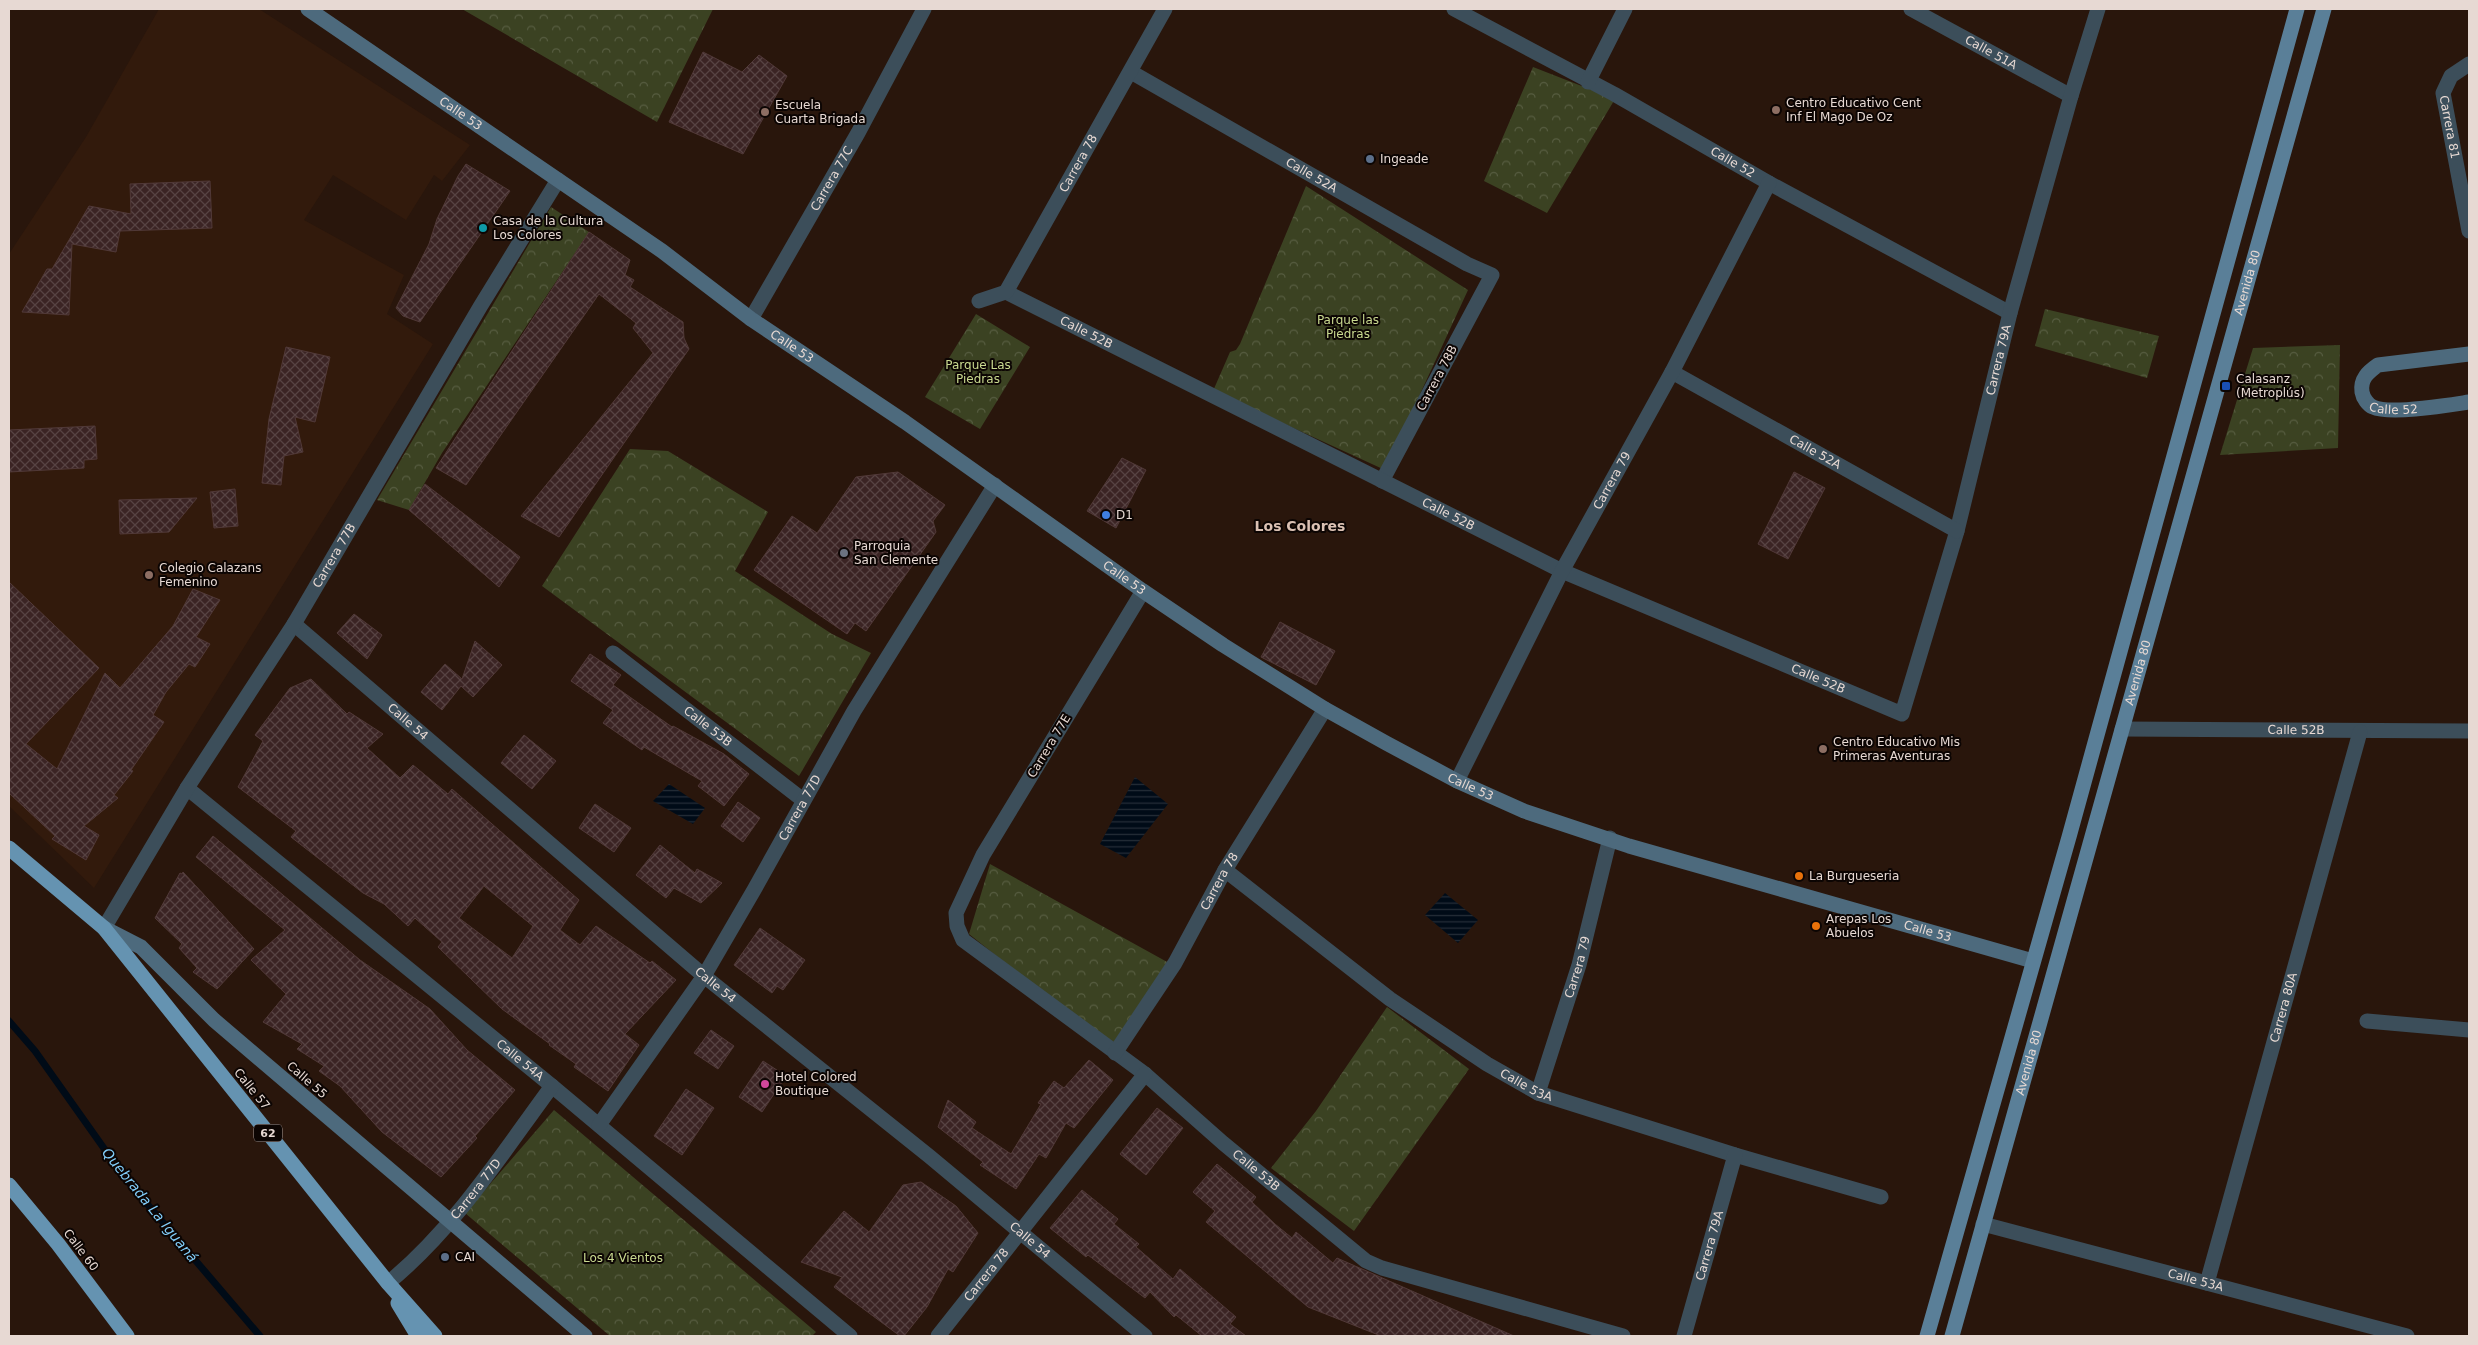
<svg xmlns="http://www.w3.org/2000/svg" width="2478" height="1345" font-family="'DejaVu Sans',sans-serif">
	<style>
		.built { fill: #321a0c }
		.park { fill: url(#park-crowns) }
		.water { fill: url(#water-rules) }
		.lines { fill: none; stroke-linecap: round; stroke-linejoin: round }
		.stream { stroke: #000b17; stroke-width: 7 }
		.building { fill: url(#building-cross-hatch); stroke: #513938; fill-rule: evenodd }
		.street { stroke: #3c4e5a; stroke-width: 15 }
		.secondary { stroke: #4d6a7d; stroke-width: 15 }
		.primary { stroke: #5a7f98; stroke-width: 15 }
		.highway { stroke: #6593b1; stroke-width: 15 }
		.education-dot { fill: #8d6e63; stroke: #0c0503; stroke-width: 2 }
		.service-dot { fill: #5c6f8a; stroke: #0c0503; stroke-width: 2 }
		.culture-dot { fill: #0f9aa8; stroke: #0c0503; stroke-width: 2 }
		.transit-dot { fill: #1a4fb4; stroke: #0c0503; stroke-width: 2 }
		.shop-dot { fill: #3f7fe0; stroke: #0c0503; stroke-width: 2 }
		.worship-dot { fill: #6b7280; stroke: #0c0503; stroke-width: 2 }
		.food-dot { fill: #e8710a; stroke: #0c0503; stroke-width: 2 }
		.hotel-dot { fill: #d1479c; stroke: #0c0503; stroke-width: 2 }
		.labels { text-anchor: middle; stroke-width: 4; stroke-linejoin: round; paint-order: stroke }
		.shield { fill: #0c0503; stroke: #a59995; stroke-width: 1 }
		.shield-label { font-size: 11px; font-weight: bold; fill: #e7d9d3 }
		.street-label { font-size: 12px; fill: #e7d9d3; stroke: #0c0503 }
		.poi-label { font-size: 12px; fill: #e7d9d3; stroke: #0c0503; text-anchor: start }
		.park-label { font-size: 12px; fill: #cada90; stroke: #0c0503 }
		.neighbourhood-label { font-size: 14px; font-weight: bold; fill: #dbc1b3; stroke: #0c0503 }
		.water-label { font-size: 14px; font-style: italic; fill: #82cdf9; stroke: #0c0503 }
	</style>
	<defs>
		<pattern id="park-crowns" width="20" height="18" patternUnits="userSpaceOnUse" patternTransform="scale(1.25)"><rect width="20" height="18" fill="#3b4222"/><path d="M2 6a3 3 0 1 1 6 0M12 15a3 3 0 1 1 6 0" fill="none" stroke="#575d41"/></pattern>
		<pattern id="water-rules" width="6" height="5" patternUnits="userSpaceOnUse" patternTransform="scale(1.25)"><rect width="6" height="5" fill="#000b17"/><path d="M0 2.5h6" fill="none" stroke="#252e38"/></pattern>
		<pattern id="building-cross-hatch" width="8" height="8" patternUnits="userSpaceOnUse" patternTransform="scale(1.25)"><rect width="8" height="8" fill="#3b2424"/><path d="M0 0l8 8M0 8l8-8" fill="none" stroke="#574343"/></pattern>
	</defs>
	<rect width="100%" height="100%" fill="#29160c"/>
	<path class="built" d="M159,9H259L470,145L442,181L434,175L406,220L333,175L304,220L404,275L387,314L433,344L94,888L9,806V254L86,137Z"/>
	<path class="park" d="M462,9H713L657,122Z
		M1533,67L1615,99L1547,213L1484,181Z
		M1306,186L1468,290L1385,470L1213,391L1230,352L1236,350L1240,344Z
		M551,207L589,232L442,453L409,510L377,500Z
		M2045,309L2159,336L2147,378L2035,346Z
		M976,314L1030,347L980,429L925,397Z
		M2340,345L2338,448L2220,455L2253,348Z
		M630,449L668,451L768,512L735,571L832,634L871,653L799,776L542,586Z
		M990,864L1169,963L1115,1050L969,934Z
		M1387,1007L1469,1069L1354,1231L1271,1168L1316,1111Z
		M554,1110L816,1332L812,1336H610L465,1213Z"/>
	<path class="water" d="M1135,777L1168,804L1126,858L1100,844Z
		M669,784L705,808L693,824L653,801Z
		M1445,893L1478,920L1458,943L1425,915Z"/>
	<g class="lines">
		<path class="stream" d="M9,1021L35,1051L125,1178L260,1336"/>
	</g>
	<path class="building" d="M703,52L742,72L759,55L787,76L743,154L669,122Z
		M466,164L510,191L420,322L403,316L396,308L429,244L437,219L458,176Z
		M210,181L212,228L120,231L116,252L72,244L69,315L22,312L47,269H52L89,206L131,214L130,184Z
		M589,232L630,260L625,275L634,280L630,287L683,322L684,338L689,349L559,537L521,516L653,353L633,328L636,323L599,294L466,485L436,468Z
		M286,347L330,357L315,422L295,417L303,452L284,456L281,485L262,483L269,419Z
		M95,426L97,459L84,460V468L9,472V430Z
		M1122,458L1146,470L1116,528L1087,511Z
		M898,472L945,505L933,521L936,532L866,631L855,623L847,634L754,570L792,516L817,533L856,477Z
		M1794,472L1825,488L1788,559L1758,544Z
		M425,484L520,557L499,587L409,510Z
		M235,489L238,526L214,528L210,492Z
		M197,498L169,532L120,534L119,500Z
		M9,582L99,668L26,744L57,769L105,673L120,688L173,626L193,589L220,600L196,637L210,644L195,667L189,664L166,692L153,715L164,722L131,770L133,771L114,795L118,798L84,826L99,835L86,860L52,839L55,836L9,793Z
		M354,614L382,635L367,659L337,633Z
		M1280,622L1335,651L1316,685L1261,657Z
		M475,641L502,665L473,697L461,686L442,710L421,692L445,664L462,679Z
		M590,654L621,675L613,685L672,727L673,726L724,754L749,774L724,806L698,786L702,781L644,747L642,750L603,723L613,710L571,681Z
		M311,679L347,714L349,712L383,734L367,748L400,778L413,765L448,794L452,789L579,900L560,930L580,945L596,926L650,963L652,961L676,980L625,1034L639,1045L608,1091L574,1067L576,1064L549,1045L550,1044L502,1009L438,947L442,942L415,918L408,926L384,904L363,893L291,837L296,831L238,787L263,741L255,735L290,688ZM484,886L533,926L512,958L459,918Z
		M524,735L556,761L532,789L501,763Z
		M738,802L760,818L743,842L721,826Z
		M595,804L631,828L614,852L579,828Z
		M213,836L360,960L430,1009L467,1050L515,1090L475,1136L477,1138L441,1177L382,1132L340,1086L319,1071L324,1066L297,1049L302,1044L263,1022L286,994L251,960L285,930L196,857Z
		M660,845L695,873L697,869L722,883L701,903L674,888L666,898L636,875Z
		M183,872L254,949L217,989L193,972L197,968L179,948L182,944L155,918L180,873L182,874Z
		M760,928L805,960L783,990L777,986L772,993L734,965Z
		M711,1030L734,1046L718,1069L694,1053Z
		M1089,1060L1113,1080L1074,1128L1066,1123L1046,1158L1039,1154L1016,1189L980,1165L983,1162L938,1127L948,1100L976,1122L972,1128L1011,1154L1041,1104L1038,1103L1054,1081L1064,1088Z
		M763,1061L786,1076L762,1112L739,1097Z
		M686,1089L714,1108L682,1155L654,1136Z
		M1157,1108L1183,1128L1146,1175L1120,1154Z
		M1217,1164L1256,1197L1252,1202L1275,1224L1292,1238L1296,1232L1333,1263L1337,1258L1514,1336H1381L1308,1307L1206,1222L1215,1211L1193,1192Z
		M921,1182L956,1206L978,1233L953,1272L948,1269L927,1307L904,1336H900L834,1287L842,1277L801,1262L844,1211L869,1232L903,1185Z
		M1082,1190L1118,1219L1114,1224L1139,1244L1136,1247L1173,1279L1180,1269L1236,1317L1230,1324L1246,1336H1202L1176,1315L1174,1317L1150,1292L1145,1298L1088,1255L1086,1257L1050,1228Z"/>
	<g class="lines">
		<g class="street">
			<path id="s1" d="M1454,9L1614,94L1769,183L2010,313"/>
			<path id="s2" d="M1911,9L2071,96"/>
			<path id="s3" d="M2469,64L2451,76L2443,93L2469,231"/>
			<path id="s4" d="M1131,72L1467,264L1492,275L1382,481"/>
			<path d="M1588,82L1625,9"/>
			<path id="s5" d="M1006,292L1562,571L1902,714L1957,531L2010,313L2071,96L2098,9"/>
			<path id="s6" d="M979,301L1006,292L1165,9"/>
			<path id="s7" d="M751,319L858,133L924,9"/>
			<path id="s8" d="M1672,372L1957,531"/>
			<path id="s9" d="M1143,591L983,855L956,913L957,926L963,940L1145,1074L1223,1143L1366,1261L1382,1268L1623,1336"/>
			<path id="s10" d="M294,624L704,976L929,1156L1145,1336"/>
			<path id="s11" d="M613,653L803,800"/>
			<path id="s12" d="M2122,729L2469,731"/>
			<path id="s13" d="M1457,781L1562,571L1672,372L1769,183"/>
			<path id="s14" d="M187,788L552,1086L850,1336"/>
			<path id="s15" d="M1225,870L1390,999L1487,1064L1538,1093L1735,1155L1881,1197"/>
			<path id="s16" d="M104,928L187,788L294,624L480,307L558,180"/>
			<path d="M2367,1021L2469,1030"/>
			<path id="s17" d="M1115,1053L1175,963L1225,870L1325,709"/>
			<path id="s18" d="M1538,1093L1579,965L1610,838"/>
			<path id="s19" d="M599,1125L704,976L754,890L854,711L995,485"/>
			<path id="s20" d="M1983,1224L2407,1336"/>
			<path id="s21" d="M388,1283C454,1229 501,1155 552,1086"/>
			<path id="s22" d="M2207,1283L2360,732"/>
			<path id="s23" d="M938,1336L1145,1074"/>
			<path id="s24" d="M1684,1336L1735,1155"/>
		</g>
		<g class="secondary">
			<path id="s25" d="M308,9L662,251L751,319L905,422L1143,591L1223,645L1325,709L1386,743L1457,781L1524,811L1629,846L2033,961"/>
			<path id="s26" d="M2469,354L2378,365C2368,372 2360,379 2362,392C2363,398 2368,405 2373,407C2390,415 2449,405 2469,402"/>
			<path d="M104,928L141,947L214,1020L585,1336"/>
		</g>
		<g class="primary">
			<path d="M1927,1336L2069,837L2297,9"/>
			<path id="s27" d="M1952,1336L2324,9"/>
		</g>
		<path class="highway" d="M9,848L104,928L388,1283L435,1336
			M9,1185L58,1244L127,1336
			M398,1303L418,1336"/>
	</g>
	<g class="education-dot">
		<circle cx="1776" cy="110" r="5"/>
		<circle cx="765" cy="112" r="5"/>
		<circle cx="149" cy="575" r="5"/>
		<circle cx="1823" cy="749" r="5"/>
	</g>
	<g class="service-dot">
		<circle cx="1370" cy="159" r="5"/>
		<circle cx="445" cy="1257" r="5"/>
	</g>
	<circle class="culture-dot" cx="483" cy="228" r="5"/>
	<rect class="transit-dot" x="2221" y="381" width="10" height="10" rx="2.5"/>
	<circle class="shop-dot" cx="1106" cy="515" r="5"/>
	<circle class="worship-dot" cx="844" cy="553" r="5"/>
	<g class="food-dot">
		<circle cx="1799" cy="876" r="5"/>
		<circle cx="1816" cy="926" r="5"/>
	</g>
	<circle class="hotel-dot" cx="765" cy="1084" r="5"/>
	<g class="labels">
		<rect class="shield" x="254" y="1124.5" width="28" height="17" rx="4"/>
		<g class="shield-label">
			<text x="268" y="1137">62</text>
		</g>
		<g class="street-label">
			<text dy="4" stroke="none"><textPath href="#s2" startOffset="91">Calle 51A</textPath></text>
			<text dy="4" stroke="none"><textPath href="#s25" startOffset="185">Calle 53</textPath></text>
			<text dy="4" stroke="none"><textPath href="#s3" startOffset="75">Carrera 81</textPath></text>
			<text dy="4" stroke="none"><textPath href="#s1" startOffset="318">Calle 52</textPath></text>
			<text dy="4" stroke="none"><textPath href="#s6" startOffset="176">Carrera 78</textPath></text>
			<text dy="4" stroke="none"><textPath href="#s4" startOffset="208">Calle 52A</textPath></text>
			<text dy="4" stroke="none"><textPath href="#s7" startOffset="162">Carrera 77C</textPath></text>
			<text dy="4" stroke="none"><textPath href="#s27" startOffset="1094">Avenida 80</textPath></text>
			<text dy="4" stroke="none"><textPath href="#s5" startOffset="90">Calle 52B</textPath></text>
			<text dy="4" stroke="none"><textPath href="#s25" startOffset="590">Calle 53</textPath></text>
			<text dy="4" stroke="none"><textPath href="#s5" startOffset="1358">Carrera 79A</textPath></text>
			<text transform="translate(1437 378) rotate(-62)" y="4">Carrera 78B</text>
			<text dy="4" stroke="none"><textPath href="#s26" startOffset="165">Calle 52</textPath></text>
			<text dy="4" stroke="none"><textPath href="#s8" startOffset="164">Calle 52A</textPath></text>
			<text dy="4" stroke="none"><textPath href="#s13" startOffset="338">Carrera 79</textPath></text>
			<text dy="4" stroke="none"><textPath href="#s5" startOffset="495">Calle 52B</textPath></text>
			<text dy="4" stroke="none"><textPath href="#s16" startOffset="438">Carrera 77B</textPath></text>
			<text dy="4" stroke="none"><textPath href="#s25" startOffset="995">Calle 53</textPath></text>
			<text dy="4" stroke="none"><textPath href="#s27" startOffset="689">Avenida 80</textPath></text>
			<text dy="4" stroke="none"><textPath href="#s5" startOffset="900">Calle 52B</textPath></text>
			<text dy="4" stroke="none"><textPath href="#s10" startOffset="150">Calle 54</textPath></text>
			<text dy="4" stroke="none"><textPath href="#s11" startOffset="120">Calle 53B</textPath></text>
			<text dy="4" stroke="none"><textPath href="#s12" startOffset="174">Calle 52B</textPath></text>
			<text transform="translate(1049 746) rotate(-59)" y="4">Carrera 77E</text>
			<text dy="4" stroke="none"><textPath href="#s25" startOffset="1400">Calle 53</textPath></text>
			<text dy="4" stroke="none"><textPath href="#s19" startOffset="376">Carrera 77D</textPath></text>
			<text dy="4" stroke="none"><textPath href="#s17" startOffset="201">Carrera 78</textPath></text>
			<text dy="4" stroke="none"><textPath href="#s25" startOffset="1880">Calle 53</textPath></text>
			<text dy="4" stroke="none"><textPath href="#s18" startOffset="132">Carrera 79</textPath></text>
			<text dy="4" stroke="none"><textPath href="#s10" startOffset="555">Calle 54</textPath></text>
			<text dy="4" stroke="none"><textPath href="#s22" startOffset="286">Carrera 80A</textPath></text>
			<text dy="4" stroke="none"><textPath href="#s14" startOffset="430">Calle 54A</textPath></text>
			<text dy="4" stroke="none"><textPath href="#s27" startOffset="284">Avenida 80</textPath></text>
			<text transform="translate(307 1080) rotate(41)" y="4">Calle 55</text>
			<text dy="4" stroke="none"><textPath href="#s15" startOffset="371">Calle 53A</textPath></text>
			<text transform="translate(252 1089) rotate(51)" y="4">Calle 57</text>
			<text dy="4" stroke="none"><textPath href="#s9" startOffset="774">Calle 53B</textPath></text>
			<text dy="4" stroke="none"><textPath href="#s21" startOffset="129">Carrera 77D</textPath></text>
			<text dy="4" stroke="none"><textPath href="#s10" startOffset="960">Calle 54</textPath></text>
			<text dy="4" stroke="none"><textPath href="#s24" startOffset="94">Carrera 79A</textPath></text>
			<text transform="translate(81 1250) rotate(53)" y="4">Calle 60</text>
			<text dy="4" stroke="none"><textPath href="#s23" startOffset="78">Carrera 78</textPath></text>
			<text dy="4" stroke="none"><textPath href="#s20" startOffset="220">Calle 53A</textPath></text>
		</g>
		<g class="poi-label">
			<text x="1786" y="107">Centro Educativo Cent<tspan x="1786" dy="14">Inf El Mago De Oz</tspan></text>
			<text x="775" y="109">Escuela<tspan x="775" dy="14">Cuarta Brigada</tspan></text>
			<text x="1380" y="163">Ingeade</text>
			<text x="493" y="225">Casa de la Cultura<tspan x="493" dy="14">Los Colores</tspan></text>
			<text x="2236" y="383">Calasanz<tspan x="2236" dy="14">(Metroplús)</tspan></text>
			<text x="1116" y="519">D1</text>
			<text x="854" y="550">Parroquia<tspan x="854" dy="14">San Clemente</tspan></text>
			<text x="159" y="572">Colegio Calazans<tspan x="159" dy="14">Femenino</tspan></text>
			<text x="1833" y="746">Centro Educativo Mis<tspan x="1833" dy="14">Primeras Aventuras</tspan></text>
			<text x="1809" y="880">La Burgueseria</text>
			<text x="1826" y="923">Arepas Los<tspan x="1826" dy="14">Abuelos</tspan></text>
			<text x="775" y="1081">Hotel Colored<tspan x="775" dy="14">Boutique</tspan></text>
			<text x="455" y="1261">CAI</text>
		</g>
		<g class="park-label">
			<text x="1348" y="324">Parque las<tspan x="1348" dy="14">Piedras</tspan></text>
			<text x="978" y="369">Parque Las<tspan x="978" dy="14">Piedras</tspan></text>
			<text x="623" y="1262">Los 4 Vientos</text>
		</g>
		<g class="neighbourhood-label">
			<text x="1300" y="531">Los Colores</text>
		</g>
		<g class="water-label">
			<text transform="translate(150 1205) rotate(51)" y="5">Quebrada La Iguaná</text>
		</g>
	</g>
	<rect width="2478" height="1345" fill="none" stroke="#e7d9d3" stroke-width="20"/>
</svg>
